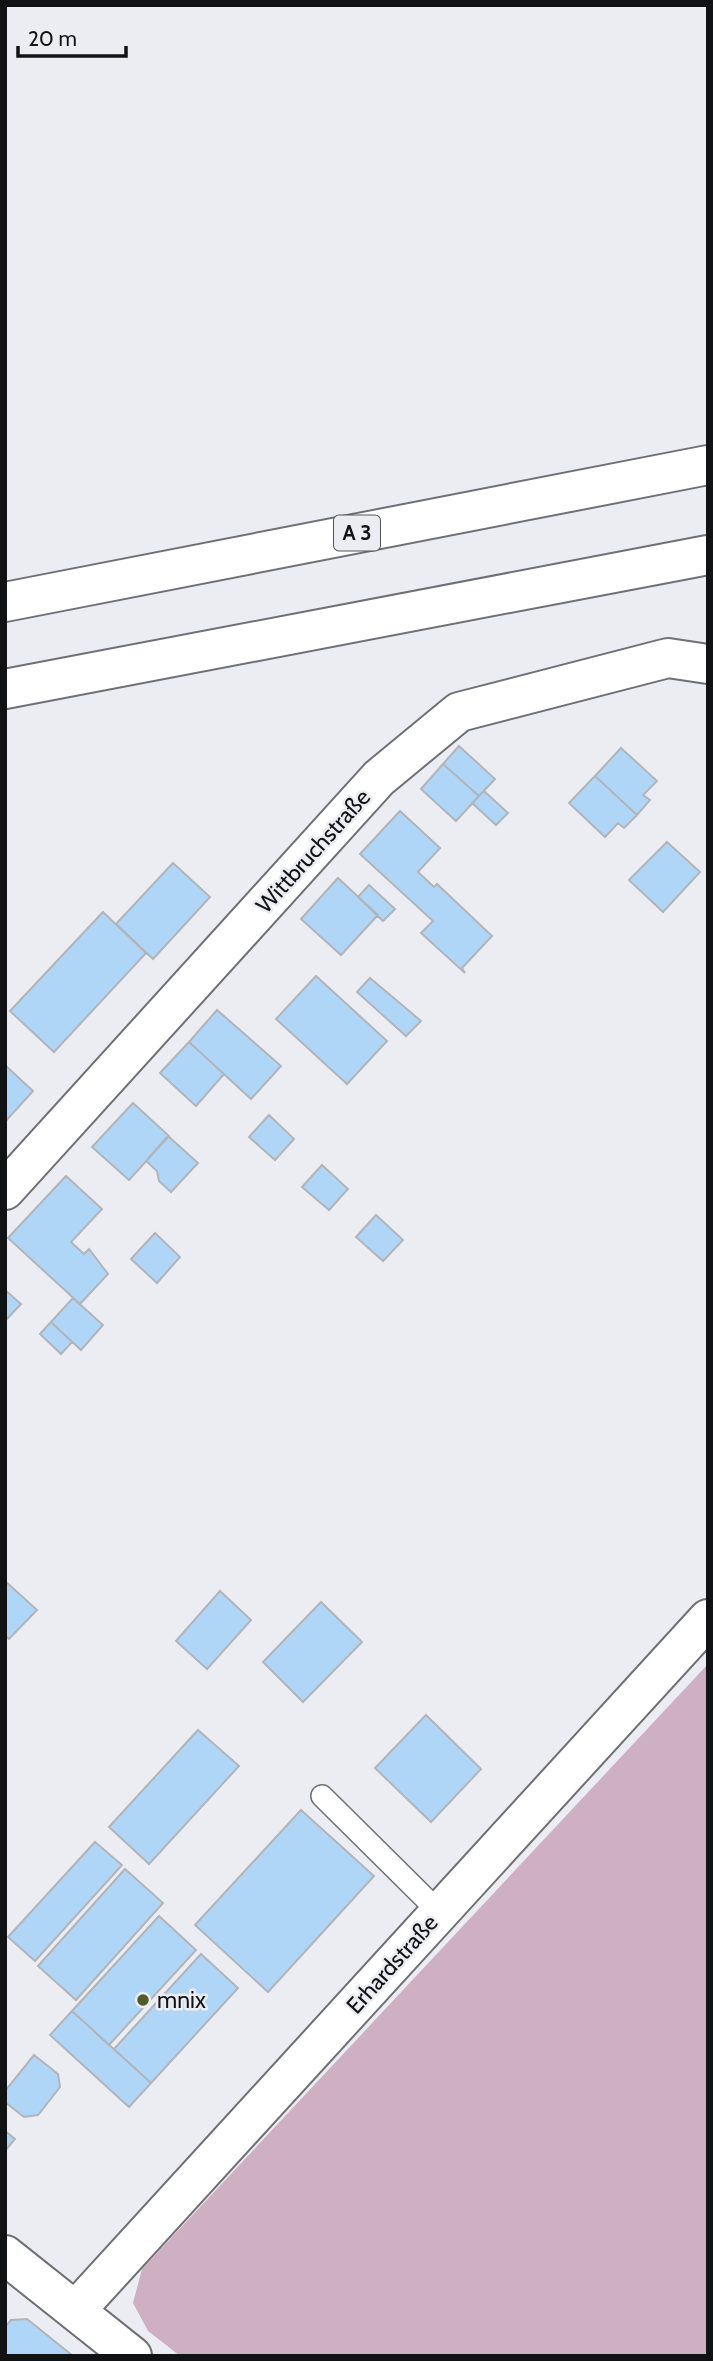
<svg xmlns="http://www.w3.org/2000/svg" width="713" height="2361" font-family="Cabin,sans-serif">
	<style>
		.green { fill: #cfb0c2 }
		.building { fill: #b0d6f7; stroke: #b1b5ba; stroke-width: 2 }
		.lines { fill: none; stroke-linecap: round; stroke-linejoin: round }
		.lane-casing { stroke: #6f7075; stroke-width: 24 }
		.street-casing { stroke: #6f7075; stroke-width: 42 }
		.highway-casing { stroke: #6f7075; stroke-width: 42 }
		.lane { stroke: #fff; stroke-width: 21 }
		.street { stroke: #fff; stroke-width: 38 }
		.highway { stroke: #fff; stroke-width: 38 }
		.poi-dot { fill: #545b2a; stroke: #ecedf3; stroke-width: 2.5 }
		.labels { text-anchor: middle; stroke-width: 5; stroke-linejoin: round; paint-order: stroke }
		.shield { fill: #ecedf3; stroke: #535457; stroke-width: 2 }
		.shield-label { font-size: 21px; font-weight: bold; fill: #111214 }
		.street-label { font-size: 23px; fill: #111214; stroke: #ecedf3 }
		.poi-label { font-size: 23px; fill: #111214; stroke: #ecedf3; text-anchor: start }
	</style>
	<rect width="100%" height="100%" fill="#ecedf3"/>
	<path class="green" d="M708,1664V2356H180L148,2331L133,2303L142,2269Z"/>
	<path class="building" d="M459,746L495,779L479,796L443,764Z
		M621,748L657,781L643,795L650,800L637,815L595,776Z
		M443,764L479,796L456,821L421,789Z
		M595,776L637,815L624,828L618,823L605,837L569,803Z
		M484,791L508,813L496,825L472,803Z
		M400,811L440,848L418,872L434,887L437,884L492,936L462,968L465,973L421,933L433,921L360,854Z
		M667,842L700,872L663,912L629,880Z
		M173,863L210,897L153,959L116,924Z
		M338,878L378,915L341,955L301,919Z
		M369,885L395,909L383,921L358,897Z
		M103,912L146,953L54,1052L10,1011Z
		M316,976L387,1041L347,1084L276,1019Z
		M370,978L421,1021L406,1036L357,992Z
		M217,1010L281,1066L251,1099L189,1042Z
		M189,1042L224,1074L196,1106L160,1073Z
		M5,1065L33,1091L5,1122Z
		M133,1103L169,1136L129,1180L92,1147Z
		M269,1115L294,1139L275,1160L249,1137Z
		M168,1136L198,1163L171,1192L159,1181L157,1171L146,1161Z
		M322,1165L348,1189L329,1210L302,1187Z
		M66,1176L102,1209L71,1242L84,1254L89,1249L108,1274L80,1304L8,1238Z
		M376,1215L403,1240L383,1261L356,1237Z
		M155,1233L180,1257L157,1283L131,1259Z
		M5,1290L21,1304L5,1321Z
		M73,1298L103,1325L81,1350L51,1322Z
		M51,1322L72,1342L61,1354L40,1334Z
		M5,1581L37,1610L9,1639L5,1636Z
		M220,1591L251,1620L207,1669L176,1641Z
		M321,1602L362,1642L303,1702L263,1662Z
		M426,1715L481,1769L431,1822L375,1768Z
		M198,1730L239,1766L149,1864L109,1827Z
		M301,1810L374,1876L268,1992L195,1925Z
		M95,1842L122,1865L35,1961L8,1937Z
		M125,1869L163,1903L76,2000L38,1966Z
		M159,1916L196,1950L109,2045L72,2011Z
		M201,1954L238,1988L151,2083L114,2049Z
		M72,2011L151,2083L129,2107L50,2035Z
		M34,2055L58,2074L60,2087L38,2115L24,2117L5,2102V2091Z
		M5,2131L15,2139L5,2151Z
		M27,2319L73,2356H5V2327L11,2320Z"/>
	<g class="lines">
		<defs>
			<path id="lane" d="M322,1796L439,1912"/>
			<path id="street" d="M5,1190L379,778L459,712L668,658L708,664
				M5,2255L132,2356
				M76,2310L708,1619"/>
			<path id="highway" d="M5,602L708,465
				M5,689L708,555"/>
		</defs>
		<use href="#lane" class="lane-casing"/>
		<use href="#street" class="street-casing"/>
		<use href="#highway" class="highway-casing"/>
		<use href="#lane" class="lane"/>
		<use href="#street" class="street"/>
		<use href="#highway" class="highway"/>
	</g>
	<circle class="poi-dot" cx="143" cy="2000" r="7"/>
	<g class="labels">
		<rect class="shield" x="334" y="515.5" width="46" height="35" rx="5"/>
		<g class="shield-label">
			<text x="357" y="540">A 3</text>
		</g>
		<g class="street-label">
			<text transform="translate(313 851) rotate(-48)" y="8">Wittbruchstraße</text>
			<text transform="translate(392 1964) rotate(-48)" y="8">Erhardstraße</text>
		</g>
		<g class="poi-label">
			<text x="157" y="2008">mnix</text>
		</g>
	</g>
	<rect width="713" height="2361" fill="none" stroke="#111214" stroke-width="14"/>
	<path d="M18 46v10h108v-10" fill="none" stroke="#111214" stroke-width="3.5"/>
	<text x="28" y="46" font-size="21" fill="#111214" stroke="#ecedf3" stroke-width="5" paint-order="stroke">20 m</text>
</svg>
